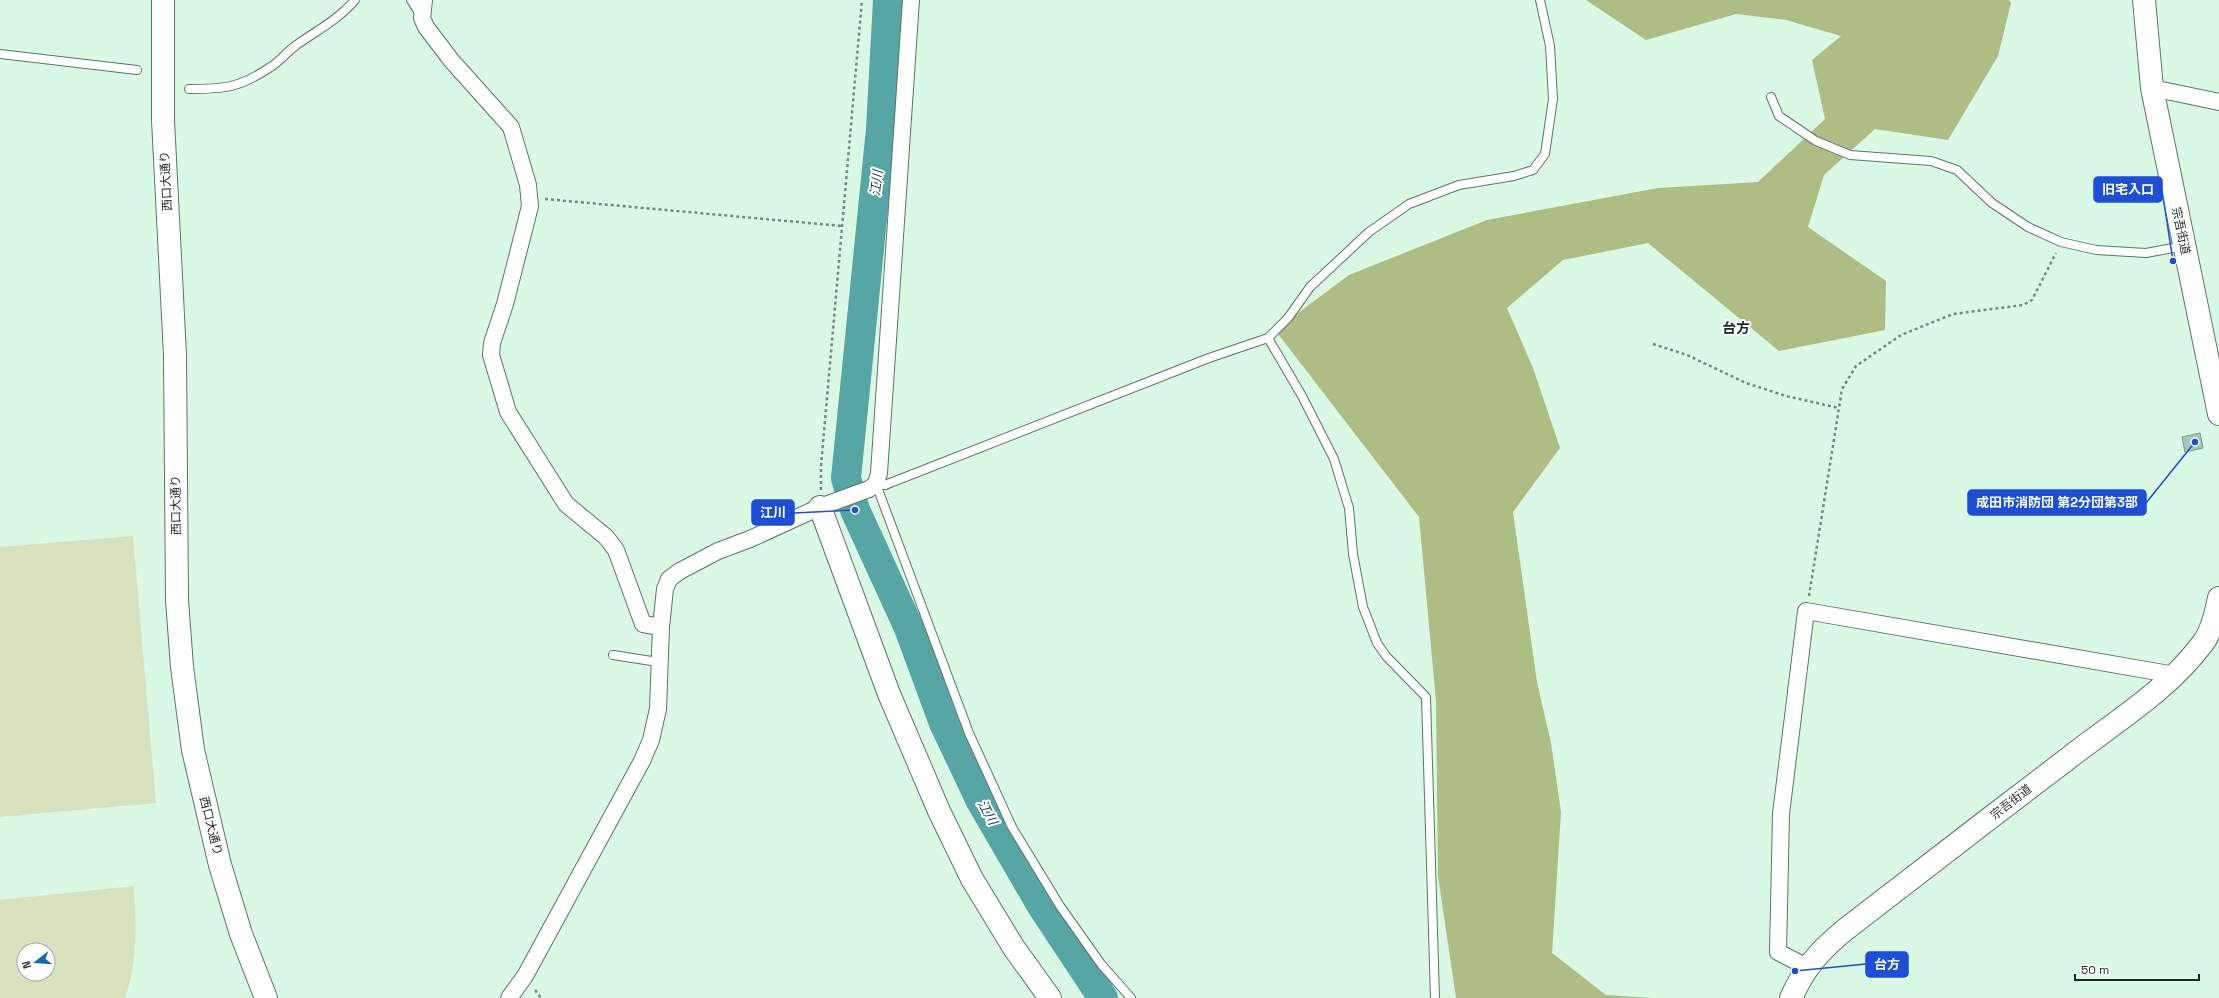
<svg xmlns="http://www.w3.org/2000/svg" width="2219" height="998" font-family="'Space Grotesk','Noto Sans JP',sans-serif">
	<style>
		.green { fill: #d8e2bd; fill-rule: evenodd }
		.forest { fill: #aebd84 }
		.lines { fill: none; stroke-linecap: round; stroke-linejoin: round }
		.river { stroke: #56a6a6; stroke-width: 30 }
		.building { fill: #a2c8bd; stroke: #769b91 }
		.lane-casing { stroke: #597664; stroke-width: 10 }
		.street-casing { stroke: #597664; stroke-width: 18 }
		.secondary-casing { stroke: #597664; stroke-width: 24 }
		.highway-casing { stroke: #597664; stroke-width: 24 }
		.path { stroke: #758a7d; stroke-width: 2.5; stroke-dasharray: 3 3; stroke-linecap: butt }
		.lane { stroke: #fff; stroke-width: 8 }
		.street { stroke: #fff; stroke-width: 16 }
		.secondary { stroke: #fff; stroke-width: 22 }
		.highway { stroke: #fff; stroke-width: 22 }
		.labels { text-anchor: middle; stroke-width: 4; stroke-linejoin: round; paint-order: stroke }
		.street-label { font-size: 12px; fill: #1b2720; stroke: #fff }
		.water-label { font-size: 13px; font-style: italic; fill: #153b3b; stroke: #fff }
		.quarter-label { font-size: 14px; font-weight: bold; fill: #1b2720; stroke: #fff }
		.leader { fill: none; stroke: #1d4ed8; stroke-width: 1.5 }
		.callout-dot { fill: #1d4ed8; stroke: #fff; stroke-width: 1.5 }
		.callout { fill: #1d4ed8; stroke: #1d4ed8; stroke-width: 1.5 }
		.callout-label { font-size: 13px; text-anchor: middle; font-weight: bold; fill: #fff }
	</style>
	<rect width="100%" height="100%" fill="#d9f9e4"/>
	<path class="green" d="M133,536L156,803L0,817V547Z
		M134,886C136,924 138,962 125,998H0V900ZM24,950H48V974H24Z"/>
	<path class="forest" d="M1586,0H2009L2011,3L1998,56L1948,140L1875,129L1824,175L1808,227L1886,281L1885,330L1779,351L1648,243L1563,260L1507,308L1533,368L1560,448L1513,512L1537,682L1551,743L1561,812L1552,953L1606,995L1654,998H1456L1438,876L1436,701L1419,517L1275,330L1349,275L1487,220L1658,188L1758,182L1825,119L1812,60L1841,36L1786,20L1736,14L1646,40Z"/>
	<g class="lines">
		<path class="river" d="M888,0L881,129L846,478L855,510L909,628L944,723L981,801L1042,906L1103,998"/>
	</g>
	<path class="building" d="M2200,433L2203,448L2185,452L2182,437Z"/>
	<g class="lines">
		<defs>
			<path id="lane" d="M411,0L421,16
				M0,54L137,70
				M189,89C224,89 239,88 269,68C279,62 286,53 295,46C316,31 338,20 355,0
				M1771,97L1779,116L1816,141L1850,155L1931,161L1957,170L1992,203L2028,227L2061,242L2096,250L2146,253L2184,246
				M613,655L658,662
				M1131,998L1101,964L1060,906L1012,827L969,733L876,484L885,485L1209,358L1268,338
				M1435,998L1426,697L1386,656L1377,643L1363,607L1353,554L1349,508L1334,459L1302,396L1268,338L1288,318L1310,287L1369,232L1409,204L1459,185L1514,176L1533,170L1545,154L1553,99L1550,46L1540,0"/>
			<path id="street" d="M424,0L422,18L426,27L451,60L511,127L528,185L530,206L524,230L505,304L492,343L491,355L508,412L566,504L606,537L616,550L643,624L661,627
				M2152,88L2219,102
				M1807,967L1778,952L1781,814L1806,611L2175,675
				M509,998L525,976L642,761L651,740L658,709L661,627L665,589L669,579L680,571L718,551L750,539L820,507L869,489L876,484L879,473L911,0"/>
			<path id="secondary" d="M163,0V120L175,355L177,600L182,667L193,750L220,865L241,934L266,998
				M820,507L889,694L939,811L972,879L1014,948L1050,998"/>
			<path id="highway" d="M2144,0L2152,88L2219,414
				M1791,998C1805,967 1820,950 1846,929C1921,871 1995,814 2070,757C2116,721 2167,691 2203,643C2212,631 2216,613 2219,598"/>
		</defs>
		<use href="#lane" class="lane-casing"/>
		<use href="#street" class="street-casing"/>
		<use href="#secondary" class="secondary-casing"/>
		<use href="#highway" class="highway-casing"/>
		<path class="path" d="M545,199L842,226
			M1653,344L1687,355L1746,383L1786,396L1839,408
			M821,490V466L862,0
			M1809,596L1842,389L1856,366L1901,335L1953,314L2023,305L2032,300L2056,253
			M535,990L541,998"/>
		<use href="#lane" class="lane"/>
		<use href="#street" class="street"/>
		<use href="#secondary" class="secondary"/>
		<use href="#highway" class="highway"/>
	</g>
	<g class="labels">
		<g class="street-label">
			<text transform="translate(166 181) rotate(-93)" y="4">西口大通り</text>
			<text transform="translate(2181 231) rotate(78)" y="4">宗吾街道</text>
			<text transform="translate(176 505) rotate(-91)" y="4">西口大通り</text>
			<text transform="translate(2011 802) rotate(-38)" y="4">宗吾街道</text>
			<text transform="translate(211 826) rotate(76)" y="4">西口大通り</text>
		</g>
		<g class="water-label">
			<text transform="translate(876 183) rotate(-84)" y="5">江川</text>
			<text transform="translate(988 812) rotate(61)" y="5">江川</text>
		</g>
		<g class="quarter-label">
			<text x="1736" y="333">台方</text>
		</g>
	</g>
	<path class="leader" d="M2173 261L2162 190M2195 442L2146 503M855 510L794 513M1795 971L1866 964"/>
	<g class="callout-dot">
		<circle cx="2173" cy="261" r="4"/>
		<circle cx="2195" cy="442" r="4"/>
		<circle cx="855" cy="510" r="4"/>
		<circle cx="1795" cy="971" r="4"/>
	</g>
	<g class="callout">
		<rect x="2094" y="177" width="68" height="25" rx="4"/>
		<rect x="1968" y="490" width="178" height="25" rx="4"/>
		<rect x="752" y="500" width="42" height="25" rx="4"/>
		<rect x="1866" y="952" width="42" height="25" rx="4"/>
	</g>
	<g class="callout-label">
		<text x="2128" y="194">旧宅入口</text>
		<text x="2057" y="507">成田市消防団 第2分団第3部</text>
		<text x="773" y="517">江川</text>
		<text x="1887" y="969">台方</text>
	</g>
	<g transform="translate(36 962) rotate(253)"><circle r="19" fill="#ffffff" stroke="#a4a9a6"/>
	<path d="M0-3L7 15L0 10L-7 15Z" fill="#136bb8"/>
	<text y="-6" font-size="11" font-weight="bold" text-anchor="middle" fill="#1b2720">N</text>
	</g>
	<path d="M2075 974v6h124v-6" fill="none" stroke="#1b2720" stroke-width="2"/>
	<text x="2081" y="974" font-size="12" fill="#1b2720" stroke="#ffffff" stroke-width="3" paint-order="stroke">50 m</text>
</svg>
